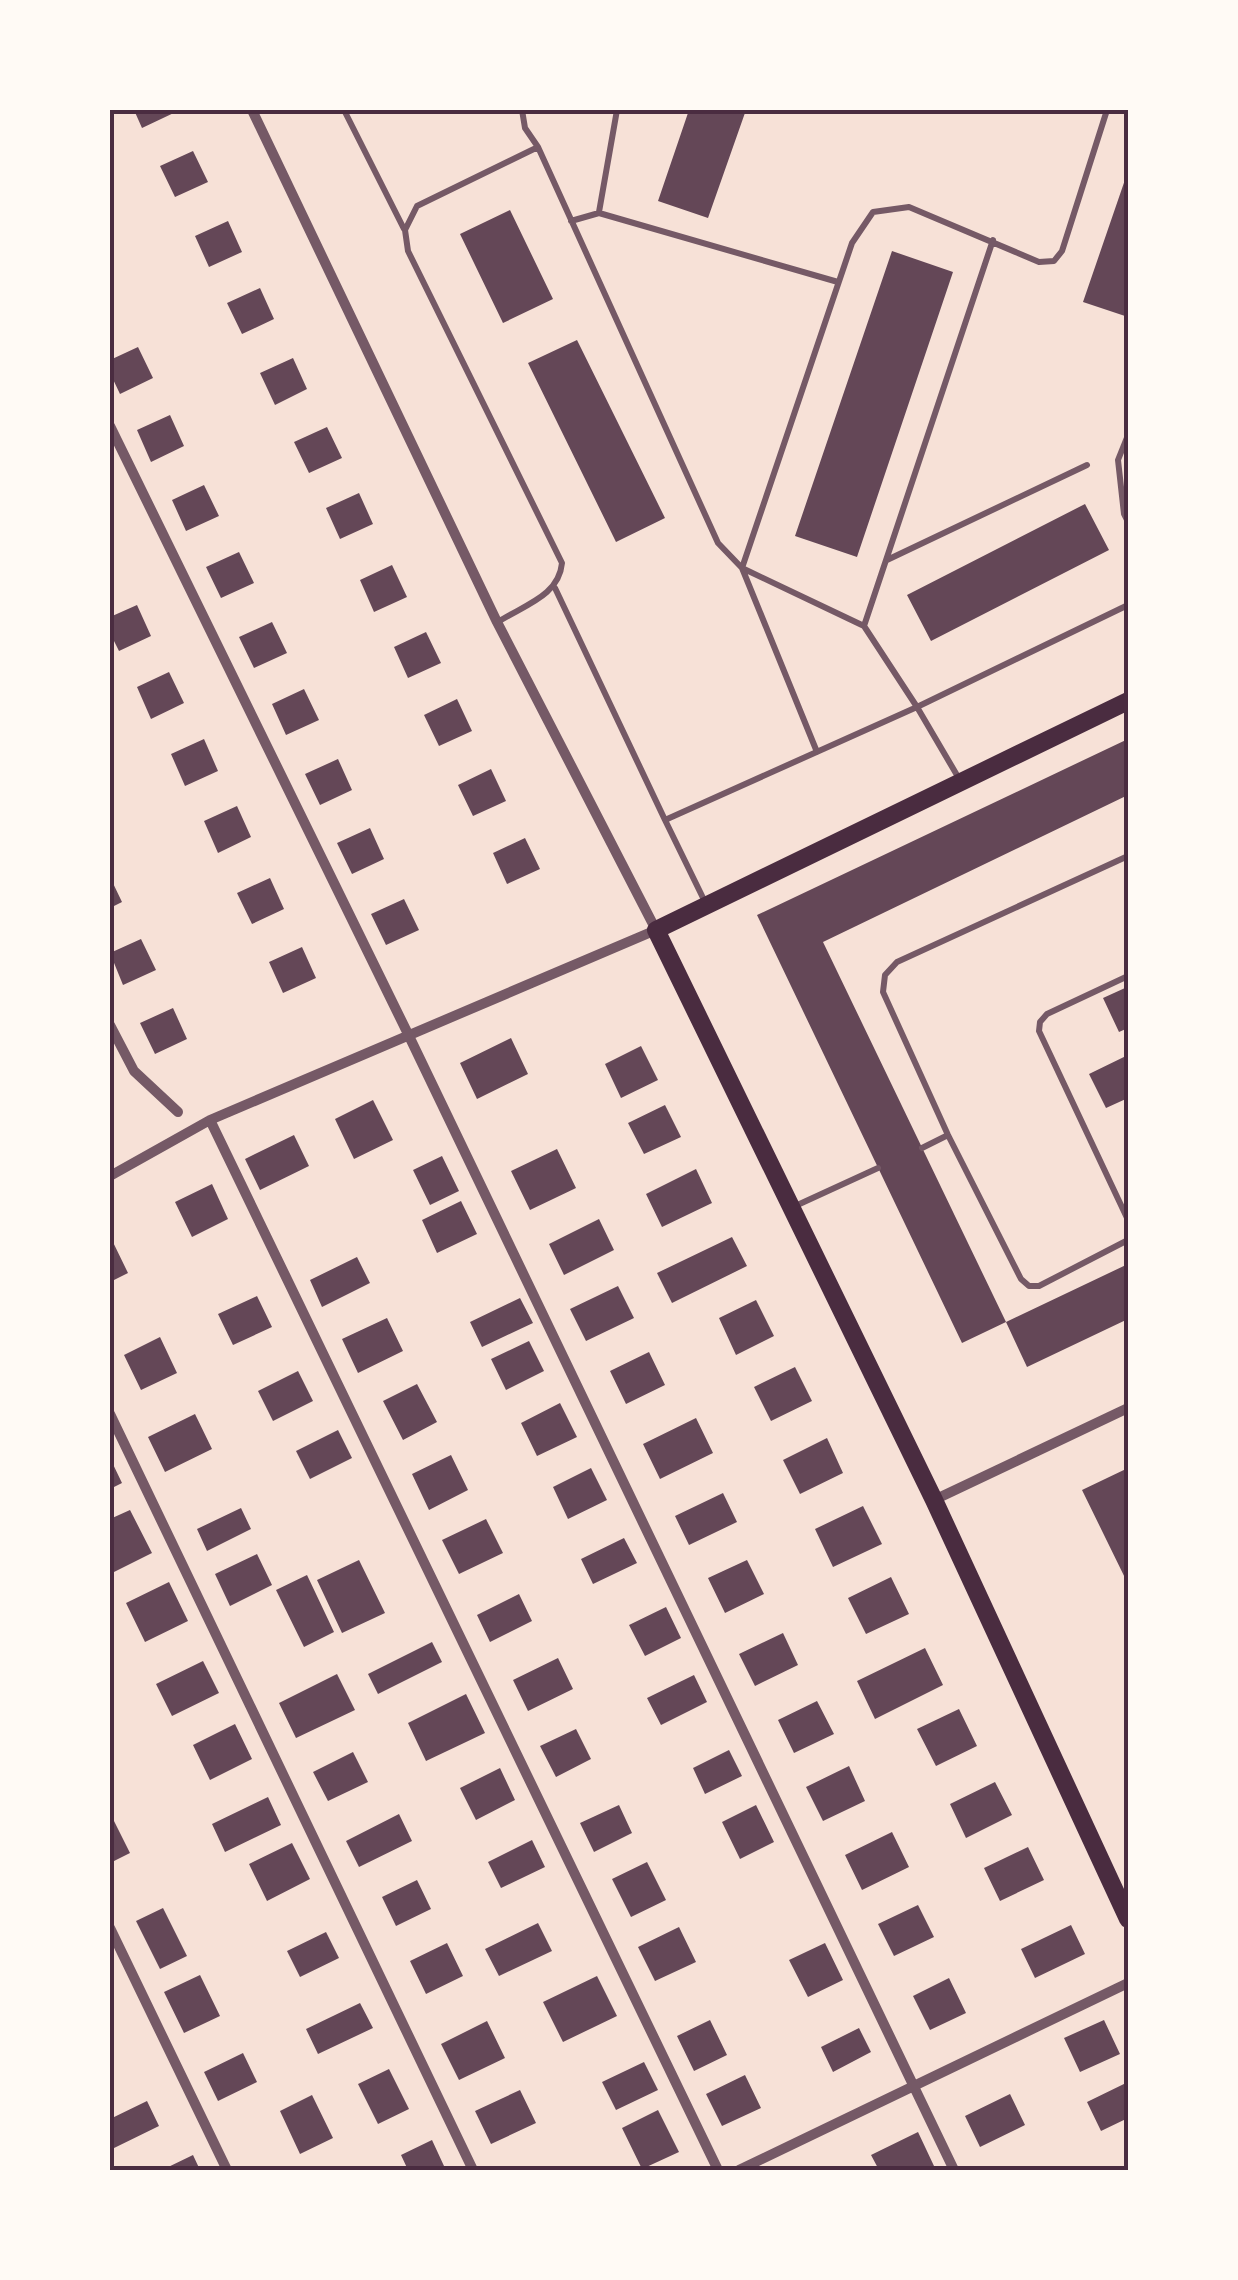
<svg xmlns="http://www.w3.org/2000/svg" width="1238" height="2280" font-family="Rubik,sans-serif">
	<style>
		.building { fill: #644757 }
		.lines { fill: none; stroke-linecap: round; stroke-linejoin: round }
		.service { stroke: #755966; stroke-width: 6 }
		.minor { stroke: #755966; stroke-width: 10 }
		.secondary { stroke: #4a2c40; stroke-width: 18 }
		.neatline { fill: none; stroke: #4a2c40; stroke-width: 4 }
	</style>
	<rect width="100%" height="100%" fill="#f7e1d7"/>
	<path class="building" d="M134,110H180L142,128Z
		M689,110H746L708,218L658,201Z
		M193,151L208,182L175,197L160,166Z
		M1128,171V317L1083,302Z
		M510,210L553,299L503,323L460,234Z
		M228,221L242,252L209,267L195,236Z
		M892,251L953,272L857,557L795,536Z
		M260,288L274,319L242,334L227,303Z
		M577,340L665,518L616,542L528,363Z
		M138,347L153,378L120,394L110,373V360Z
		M293,358L307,389L275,405L260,373Z
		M170,415L184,446L151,462L137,430Z
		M327,427L342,458L309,473L294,442Z
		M204,485L219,516L186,531L172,500Z
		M359,493L373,524L340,539L326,508Z
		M1085,504L1109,550L931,641L907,595Z
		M239,552L254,583L221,598L206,567Z
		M392,565L407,597L374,612L360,580Z
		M137,605L151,636L119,651L110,633V617Z
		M272,622L287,653L254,668L239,637Z
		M426,632L441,663L408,678L394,647Z
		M169,672L184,703L151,719L137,687Z
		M304,689L319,720L286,735L272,704Z
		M457,699L472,731L439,746L424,715Z
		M204,739L218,771L185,786L171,754Z
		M1128,739V795L823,942L1006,1322L962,1343L757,915Z
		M338,759L352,790L320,805L305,774Z
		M491,769L506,801L473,816L458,785Z
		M237,806L251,837L218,853L204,821Z
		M370,828L384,859L352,874L337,843Z
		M525,838L540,869L507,884L493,853Z
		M110,877L122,902L110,908Z
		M270,878L284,909L252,924L237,893Z
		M404,899L419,930L386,945L371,914Z
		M141,939L156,970L123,985L110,953Z
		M302,947L316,978L283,993L269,962Z
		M1125,988L1128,1028L1119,1032L1103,998Z
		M173,1008L187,1039L155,1054L140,1023Z
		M511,1038L528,1074L477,1099L460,1063Z
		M641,1046L658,1080L621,1098L605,1064Z
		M1128,1055V1098L1106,1108L1089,1074Z
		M373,1100L393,1140L354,1159L335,1119Z
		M665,1105L681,1137L644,1154L628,1123Z
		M294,1135L309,1166L260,1190L245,1159Z
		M557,1149L576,1188L530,1210L511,1171Z
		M442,1156L459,1191L430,1205L413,1170Z
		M696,1169L712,1203L662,1227L646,1194Z
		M212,1184L228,1219L192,1237L175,1202Z
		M461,1201L477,1234L437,1253L422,1220Z
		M599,1219L614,1250L564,1275L549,1244Z
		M110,1236L128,1273L110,1282Z
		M732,1237L747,1266L672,1303L657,1273Z
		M357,1257L370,1283L322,1307L310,1280Z
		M1128,1264V1319L1027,1367L1006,1322Z
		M618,1286L634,1318L586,1341L570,1309Z
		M257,1296L272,1327L233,1345L218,1314Z
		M520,1298L533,1323L482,1347L470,1322Z
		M756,1300L774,1336L736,1355L719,1318Z
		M387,1318L403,1351L358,1373L342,1339Z
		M160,1337L177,1373L141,1390L124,1355Z
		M529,1341L544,1371L506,1390L491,1359Z
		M649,1352L665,1385L626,1404L610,1371Z
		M795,1367L812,1401L771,1421L754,1387Z
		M298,1371L313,1401L273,1421L258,1391Z
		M417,1384L437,1422L403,1440L383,1401Z
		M560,1403L577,1437L537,1456L521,1423Z
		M195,1414L212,1449L165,1472L148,1437Z
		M696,1418L713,1453L660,1479L643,1444Z
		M338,1430L352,1458L310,1479L296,1451Z
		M827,1438L843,1473L800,1494L783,1460Z
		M451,1455L468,1490L429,1510L412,1474Z
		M110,1458L122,1483L110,1489Z
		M591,1468L607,1500L568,1519L553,1487Z
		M1128,1468V1584L1082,1490Z
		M723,1493L737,1522L689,1545L675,1516Z
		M863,1506L882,1544L833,1567L815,1529Z
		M241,1508L251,1529L207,1551L197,1529Z
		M130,1510L152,1553L114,1572L110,1565V1519Z
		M486,1519L503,1553L459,1574L442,1540Z
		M624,1538L637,1563L593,1584L581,1559Z
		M257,1554L272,1585L230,1606L215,1574Z
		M359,1560L385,1613L342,1633L317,1580Z
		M747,1560L764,1594L725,1613L708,1578Z
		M307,1575L334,1632L304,1647L276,1590Z
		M891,1577L909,1614L866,1634L848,1598Z
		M169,1582L188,1621L145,1642L126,1603Z
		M519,1594L532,1621L490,1642L477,1615Z
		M666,1607L681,1638L645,1656L629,1625Z
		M783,1633L798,1665L755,1686L739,1654Z
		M432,1642L442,1662L378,1694L368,1674Z
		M925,1648L943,1685L875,1719L857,1681Z
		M558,1658L573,1689L528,1711L513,1680Z
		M203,1661L219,1693L172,1716L156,1684Z
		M337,1674L355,1710L296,1738L279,1703Z
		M694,1675L707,1702L661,1725L647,1698Z
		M466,1694L485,1733L426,1761L408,1723Z
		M817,1701L834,1734L794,1753L778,1720Z
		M959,1709L977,1746L936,1766L917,1729Z
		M235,1724L252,1759L210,1780L193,1745Z
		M576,1729L591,1759L556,1777L540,1746Z
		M729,1750L742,1776L705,1794L693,1768Z
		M353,1752L368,1782L328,1801L313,1772Z
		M849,1766L865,1801L823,1821L806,1787Z
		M500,1768L515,1800L476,1820L460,1788Z
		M995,1782L1012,1815L966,1838L950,1804Z
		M268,1797L281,1825L225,1852L212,1824Z
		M619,1805L632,1833L594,1852L580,1823Z
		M756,1805L774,1842L740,1859L722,1822Z
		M110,1813L130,1853L110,1863Z
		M399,1814L412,1841L359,1867L346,1841Z
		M892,1832L909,1867L862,1890L845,1855Z
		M532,1840L545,1867L501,1888L488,1862Z
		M292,1843L310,1879L267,1901L249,1864Z
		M1028,1847L1044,1880L1000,1901L984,1868Z
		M647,1862L666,1900L631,1917L612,1879Z
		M417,1880L431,1909L396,1926L382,1897Z
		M918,1905L934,1937L894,1956L878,1924Z
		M163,1908L187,1956L160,1969L136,1921Z
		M538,1923L552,1951L499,1976L485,1949Z
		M1071,1925L1085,1954L1035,1978L1021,1949Z
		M679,1927L696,1962L655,1981L638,1947Z
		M326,1932L339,1958L300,1977L287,1951Z
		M447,1943L463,1976L426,1994L410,1961Z
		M825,1943L843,1980L808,1997L789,1960Z
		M200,1975L220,2016L184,2033L164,1992Z
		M597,1976L617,2016L563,2042L543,2002Z
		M949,1978L966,2013L930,2030L913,1996Z
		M360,2003L373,2028L318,2054L306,2029Z
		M710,2020L727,2055L694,2071L677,2036Z
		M1104,2020L1120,2054L1080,2072L1064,2038Z
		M487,2021L505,2058L459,2080L441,2044Z
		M859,2028L871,2052L833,2072L821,2047Z
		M243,2053L257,2082L218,2101L204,2072Z
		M644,2062L658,2090L616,2110L602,2082Z
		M389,2069L409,2109L378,2124L358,2084Z
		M745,2075L761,2108L722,2126L706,2094Z
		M1128,2082V2118L1101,2131L1087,2102Z
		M520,2090L536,2123L491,2144L475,2111Z
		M1010,2094L1025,2125L980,2147L965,2116Z
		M312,2095L333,2138L300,2154L280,2111Z
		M147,2101L159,2126L110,2150V2119Z
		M658,2110L679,2152L642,2169L622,2128Z
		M918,2132L934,2166L926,2170H879L871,2155Z
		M432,2140L444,2166L436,2170H408L401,2155Z
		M193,2155L200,2170H162Z"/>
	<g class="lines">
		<path class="service" d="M344,110L404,229
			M522,110L525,128L538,147L718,543L742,568L864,626L917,707L961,782
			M599,212L617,110
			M571,221L599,213L838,282
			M1128,435L1118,460L1124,514L1128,522
			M887,560L1087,465
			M555,588L665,820L917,707L1128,605
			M498,622C524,605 559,596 562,563L408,251L405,230L417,206L538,147
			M864,626L993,240
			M817,752L742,568L852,243L873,212L909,207L1039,262L1054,261L1062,251L1107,110
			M665,820L706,904
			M1128,856L897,962L885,975L883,992L948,1135L1021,1279L1029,1286H1039L1128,1240
			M1128,976L1047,1014L1040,1022L1039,1031L1128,1220
			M922,1148L948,1135
			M793,1207L878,1168"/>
		<path class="minor" d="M110,426L409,1036L954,2170
			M110,1025L134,1071L178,1112
			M210,1120L718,2170
			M110,1176L210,1120L656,930L497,622L252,110
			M110,1414L473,2170
			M934,1500L1128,1408
			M110,1928L227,2170
			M739,2170L1128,1983"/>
		<path class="secondary" d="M1128,701L656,930L934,1500L1128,1919"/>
	</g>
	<rect width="1238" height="2280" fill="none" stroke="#fffaf5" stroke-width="225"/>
	<rect x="112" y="112" width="1014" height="2056" class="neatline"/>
</svg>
